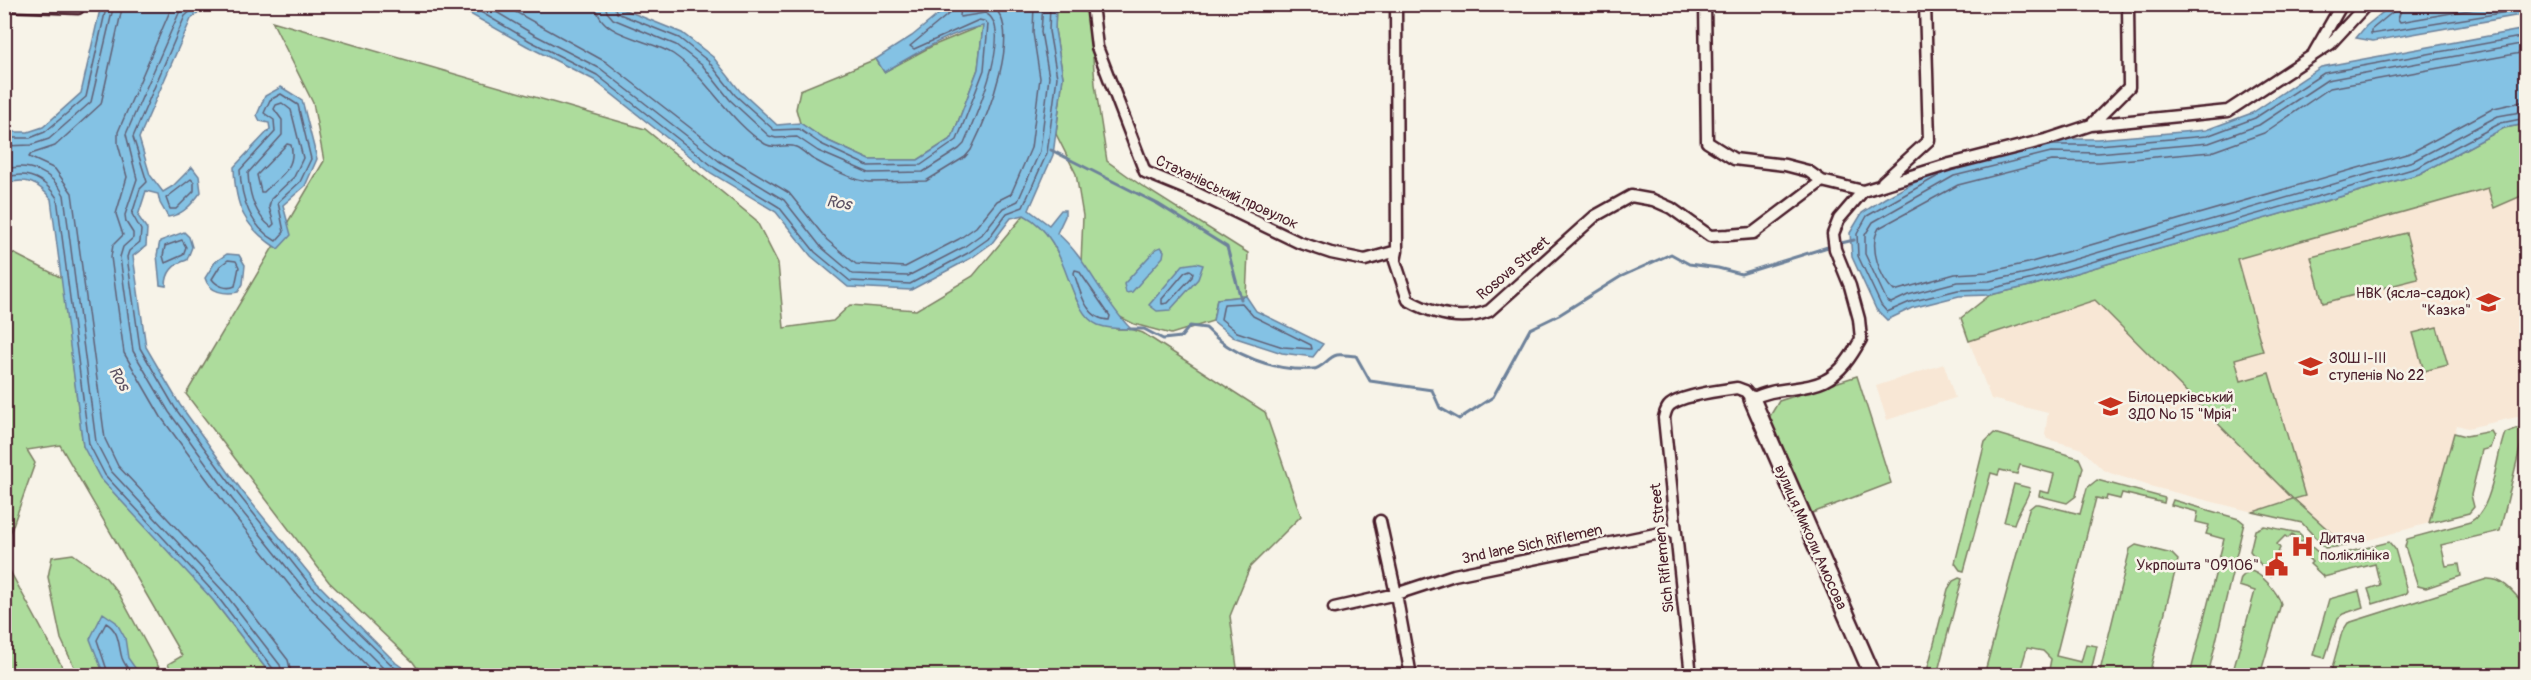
<svg xmlns="http://www.w3.org/2000/svg" width="2531" height="680" font-family="Pangolin,sans-serif">
	<style>
		.built { fill: #f8e7d5 }
		.green { fill: #addc9c; stroke: #7c7e64; stroke-width: 1.5 }
		.water { fill: #84c2e4; stroke: #6d819a; stroke-width: 1.5 }
		.lines { fill: none; stroke-linecap: round; stroke-linejoin: round }
		.shore { stroke: #616075; stroke-width: 1.5 }
		.stream { stroke: #6d819a; stroke-width: 3 }
		.street-casing { stroke: #4a1f2b; stroke-width: 15 }
		.secondary-casing { stroke: #4a1f2b; stroke-width: 20 }
		.street { stroke: #f7f3e8; stroke-width: 10 }
		.secondary { stroke: #f7f3e8; stroke-width: 15 }
		.labels { text-anchor: middle; stroke-width: 5; stroke-linejoin: round; paint-order: stroke }
		.street-label { font-size: 15px; fill: #4a1f2b; stroke: #f7f3e8 }
		.poi-label { font-size: 15px; fill: #4a1f2b; stroke: #f7f3e8; text-anchor: start }
		.water-label { font-size: 16px; font-style: italic; fill: #5b5062; stroke: #f7f3e8 }
	</style>
	<rect width="100%" height="100%" fill="#f7f3e8"/>
	<filter id="ink" filterUnits="userSpaceOnUse"><feTurbulence type="fractalNoise" baseFrequency=".0167" numOctaves="2"/><feDisplacementMap in="SourceGraphic" scale="12" xChannelSelector="R" yChannelSelector="G"/><feConvolveMatrix kernelMatrix="1 2 1 2 8 2 1 2 1" color-interpolation-filters="sRGB"/></filter>
	<g filter="url(#ink)">
		<path class="built" d="M2489,188L2494,208L2526,194V415L2468,428L2457,425L2429,523L2347,546L2294,499L2253,512L2153,487L2110,473L2102,469L2080,448L2047,439L2045,434L2048,413L1991,399L1969,341L2095,300Z
			M1944,364L1955,398L1887,420L1876,386Z"/>
		<path class="green" d="M1056,5H1089L1095,84L1107,161L1142,186L1248,253L1246,296L1217,299L1213,321L1171,334L1134,324L1116,315L1081,263L1083,216L1076,174L1056,134L1063,77L1055,30Z
			M272,21L645,129L756,220L778,263L784,328L833,321L850,305L916,310L973,276L1024,215L1033,219L1048,234L1064,265L1077,301L1116,329H1131L1143,333L1265,412L1301,516L1250,567L1230,616L1238,675H440L420,672L413,662L329,582L186,394L324,161L313,103Z
			M983,25L978,69L952,138L918,160H870L824,139L800,123L796,109L800,90L876,59L884,72L932,46Z
			M2526,124V194L2494,208L2488,188L2237,259L2263,351L2235,359L2241,381L2269,373L2305,496L2294,499L2346,546L2325,548L2302,523L2253,512L2293,499L2095,300L1969,341L1961,318L1990,295L2034,285L2419,174L2504,128Z
			M2406,233L2418,279L2323,303L2311,257Z
			M5,249L62,278L83,446L213,600L271,675H173L168,664L182,656L60,445L27,450L35,463L5,548Z
			M2437,327L2448,365L2424,371L2413,333Z
			M1857,376L1891,483L1807,515L1769,427L1770,416L1779,401Z
			M2526,425V441L2522,440L2500,531L2441,545L2446,566L2459,564L2461,576L2426,588L2418,586L2405,547L2407,539L2470,522C2494,509 2495,458 2505,433Z
			M2491,431L2494,436L2490,448L2482,450L2471,495L2474,507L2469,513L2429,523L2454,433L2466,436Z
			M1994,433L2079,458L2083,467L2076,496L2067,503L2039,496L2040,491L2049,493L2054,474L2020,465L2017,474L2000,470L1998,475L1991,473L1964,571L1960,570L1955,563L1985,442Z
			M2097,480L2165,498L2164,503L2122,493L2120,499L2107,496L2106,500L2096,498L2056,656L2081,662L2086,644L2097,646L2090,675H2048L2051,659L2043,651L2027,648L2019,675H1984L2029,509L2035,504H2039L2080,514L2087,488Z
			M2014,484L2030,488C2028,500 2018,510 2014,524L2004,522Z
			M2173,500L2239,519L2244,523L2208,675H2190L2224,539L2206,534L2209,525L2196,522L2198,512L2171,505Z
			M2264,526L2299,533L2303,537L2302,544L2292,534L2288,538L2285,536L2277,544L2280,548L2276,557L2278,560L2274,565L2278,569L2270,576L2250,551L2255,530Z
			M2389,542L2395,549L2407,591L2405,594L2373,604L2368,589L2380,585L2375,564L2324,577L2310,564L2312,562L2308,558L2311,554L2306,548L2312,547L2321,555L2329,557Z
			M2136,545L2172,554L2178,560L2149,675H2099L2130,549Z
			M73,554L106,578L119,594L163,675H78L61,639L48,577L52,557Z
			M4,562H5L65,672L58,675H5Z
			M2248,571C2260,570 2278,593 2281,604L2260,675H2232L2255,591L2239,586L2241,578Z
			M1959,578L1962,579L1937,675H1926L1948,589L1953,581Z
			M2487,579C2505,578 2515,595 2526,607V646L2519,675H2330L2342,632L2348,623Z
			M2359,591L2363,607L2343,614L2338,618L2325,658L2313,655L2329,599Z"/>
		<path class="water" d="M2393,4L2526,5V14L2373,41L2356,38L2366,26Z
			M101,5H208L191,19L139,138L150,175L163,192L173,186L192,167L199,176L201,192C192,204 183,215 168,217L160,203L158,194L146,191L138,216L147,229L146,246L133,256L146,347L180,405L242,491L316,582L396,663L413,675H271L213,600L100,478L83,446L51,199C38,182 25,177 5,184L4,132H28L43,127L81,93Z
			M454,5H613L682,33L713,57L740,91L777,125L800,123L824,139L870,160H918L952,138L978,69L983,26C948,32 914,55 884,72L876,59L912,36L950,5H1056L1055,30L1063,77L1053,155L1029,210L1049,225L1061,210H1065V216L1057,233C1086,257 1103,301 1131,329C1120,329 1108,329 1098,325C1065,310 1071,239 1024,215L1011,218L992,243L971,258L911,290L848,287L811,256L776,212L711,173L594,80L527,46Z
			M2526,29V124L2504,128L2419,174L2034,285L1990,295L1959,296L1912,308L1887,320L1876,309L1852,257L1850,233L1862,213L1885,198L1950,164L2049,139H2097L2206,130L2252,113L2321,67Z
			M281,87L302,100L317,159L305,186L283,205L291,235L278,249C244,227 235,207 234,167L270,129L269,123L260,121L257,115L265,96Z
			M184,232L189,237L192,247L187,260C173,264 166,272 166,286L160,285L157,255L160,241Z
			M1161,247L1164,251L1163,257L1132,292L1126,293L1124,284L1156,249Z
			M227,254L239,255L245,265L243,284L238,292C225,295 209,292 205,278L215,262Z
			M1196,263L1203,265L1198,279L1170,310L1157,311L1149,305L1183,265Z
			M1246,296L1256,311L1323,344L1313,357L1282,353L1233,337L1213,321L1217,299Z
			M103,613L116,622L125,638L128,658L140,675H104L90,639Z"/>
		<g class="lines">
			<path class="shore" d="M123,4L101,104L55,146L31,154L29,157L55,169L72,193L105,439L118,466L231,586L288,660L292,676
				M173,4L118,132V144L127,177L116,214L123,235L113,245L111,257L124,353L161,417L225,504L298,596L377,676
				M187,4L179,13L126,134L137,179L125,215L126,222L133,233V238L123,247L120,257L133,351L169,412L232,499L305,590L391,676
				M199,4L185,16L133,137L147,182L140,189L132,214L141,230L140,242L129,251L127,257L140,348L175,408L238,494L311,586L403,676
				M467,4L530,41L597,75L715,168L779,207L815,252L850,281L910,284L968,253L988,239L1007,213L1023,207L1047,153L1057,77L1049,31L1050,4
				M483,4L533,34L601,69L719,161L784,200L821,247L853,274L908,276L964,247L983,233L1003,208L1018,201L1040,151L1049,77L1041,32L1043,4
				M501,4L606,62L724,154L789,193L827,240L856,264L905,267L959,239L976,227L997,201L1011,194L1031,148L1040,78L1033,33L1034,4
				M596,4C597,37 651,39 673,54C708,78 729,121 765,144C775,150 786,143 796,147C801,149 806,154 811,158C825,166 854,181 870,182L926,181L965,157L971,150C985,122 1028,22 988,4
				M605,4L607,12L613,19L676,45L703,66L730,100L769,136L776,138L797,137L818,151L869,173L923,172L959,149L964,144C974,121 1016,27 985,13L960,17L961,4
				M613,4L617,13L679,38L708,61L735,95L774,130L799,129L821,144L868,166L921,165L957,140L984,70L988,24L984,21L979,20L914,49L910,46L951,12L953,4
				M2396,4L2394,11L2371,30V34L2526,9
				M2403,4L2398,19L2400,22L2503,4
				M2526,43L2327,80L2259,125L2209,143L2098,153L2051,152L1954,176L1873,222L1865,235V254L1887,301L1891,303L1908,295L1957,282L1989,281L2031,272L2413,161L2498,116L2526,111
				M2526,52L2330,88L2264,133L2211,152L2099,162L2052,161L1958,185L1879,228C1868,246 1880,278 1894,291L1955,274L1987,272L2028,263L2410,153L2494,108L2526,101
				M281,94L298,105L311,159L300,182L278,202L284,232L276,241C250,227 241,198 240,170L275,132L274,120L264,113L270,100Z
				M282,103L291,110L303,158L294,177L271,199L269,207L274,224L271,227C254,214 249,194 248,173L282,135V120L274,109L276,105Z
				M4,138H30L45,132L86,97L107,4
				M287,144L291,145C297,169 278,177 264,192H261L257,175Z
				M2053,145H2098L2207,136L2255,118L2324,73L2526,36
				M4,146L31,145L49,139L91,102L114,4
				M4,170C28,161 53,173 64,195L96,442L111,471L223,591L280,665L283,676
				M1945,172L1867,216L1857,234L1858,256L1881,305L1887,312L1910,302L1958,290L1990,289L2033,279L2416,168L2501,123L2526,118
				M4,178C27,170 44,178 57,198L89,444L105,475L217,596L274,670L275,676
				M191,179L194,182V191L176,209H170L166,198Z
				M182,240L186,247L183,255L165,263L163,256L165,246Z
				M228,260L236,261L239,267L235,286C227,290 217,286 212,279L220,266Z
				M1075,270L1079,271L1110,316L1109,320C1086,320 1080,291 1074,273Z
				M1190,270L1193,272L1192,277L1168,303L1162,304V299L1185,272Z
				M1242,303L1253,316L1311,345L1312,349L1283,347L1237,332L1221,319L1224,304Z
				M109,676L97,640L106,623C120,631 118,645 122,658C124,664 129,670 133,676"/>
			<path class="stream" d="M1051,150L1158,204L1227,247L1241,299
				M1837,244L1854,240
				M1129,329H1144L1163,339L1181,337L1190,326L1206,328C1231,355 1275,372 1313,369C1322,369 1328,357 1337,355C1342,354 1350,356 1356,356L1370,381L1432,390L1440,408L1459,419L1493,397L1530,329L1559,315L1620,277L1671,254L1689,264L1718,268L1741,274L1831,246"/>
			<defs>
				<path id="street" d="M1092,4L1097,47L1145,172L1194,192L1298,242L1331,253L1365,260L1397,251
					M1396,4L1397,251L1395,261L1408,300C1433,314 1462,322 1489,311L1595,216L1631,196L1653,200L1671,208L1710,236L1728,235L1753,233L1822,181
					M1705,4L1707,142L1734,159L1785,165L1808,171L1822,181L1863,191
					M4,5L78,8
					M2314,53L2342,4
					M2091,125L2129,87L2128,4
					M1883,182L1929,140L1925,4
					M1380,521L1396,594L1411,676
					M1334,608L1396,594L1454,575L1675,530
					M1691,676L1664,418C1665,414 1666,408 1670,405C1682,395 1722,390 1737,388L1745,391L1752,399C1775,386 1801,392 1824,381C1841,373 1852,355 1861,339L1859,319L1850,286L1835,249L1833,234L1839,219L1863,191L1950,164L2049,139L2091,125L2228,111L2330,44L2367,4"/>
				<path id="secondary" d="M1752,399L1873,676"/>
			</defs>
			<use href="#street" class="street-casing"/>
			<use href="#secondary" class="secondary-casing"/>
			<use href="#street" class="street"/>
			<use href="#secondary" class="secondary"/>
		</g>
	</g>
	<defs>
		<symbol id="school-bare" viewBox="-9 -9 18 18"><path d="M0-5L7-2L0 1L-7-2ZM-4 1L0 2.5L4 1V4Q0 6-4 4Z" fill="#c8321e" stroke="#f7f3e8" stroke-width="2.5" paint-order="stroke"/></symbol>
		<symbol id="hospital-bare" viewBox="-9 -9 18 18"><path d="M-5-5h3v3.5h4V-5h3V5h-3V1.5h-4V5h-3Z" fill="#c8321e" stroke="#f7f3e8" stroke-width="2.5" paint-order="stroke"/></symbol>
		<symbol id="civic-bare" viewBox="-9 -9 18 18"><path d="M-.6-6.5H3V-4.5H.6V-3L4-1V1h2V6H-6V1h2V-1L-.6-3ZM-1.2 2.5V6h2.4V2.5Z" fill="#c8321e" stroke="#f7f3e8" stroke-width="2.5" paint-order="stroke"/></symbol>
	</defs>
	<g fill-rule="evenodd">
		<use href="#school-bare" x="2472" y="286" width="33" height="33"/>
		<use href="#school-bare" x="2294" y="350" width="33" height="33"/>
		<use href="#school-bare" x="2094" y="390" width="33" height="33"/>
		<use href="#hospital-bare" x="2286" y="530" width="33" height="33"/>
		<use href="#civic-bare" x="2260" y="548" width="33" height="33"/>
	</g>
	<g class="labels">
		<g class="street-label">
			<text transform="translate(1227 192) rotate(25)" y="5">Стаханівський провулок</text>
			<text transform="translate(1513 268) rotate(-40)" y="5">Rosova Street</text>
			<text transform="translate(1811 537) rotate(66)" y="5">вулиця Миколи Амосова</text>
			<text transform="translate(1532 544) rotate(-12)" y="5">3nd lane Sich Riflemen</text>
			<text transform="translate(1662 548) rotate(-96)" y="5">Sich Riflemen Street</text>
		</g>
		<g class="poi-label">
			<text x="2471" y="298" text-anchor="end">НВК (ясла-садок)<tspan x="2471" dy="17">"Казка"</tspan></text>
			<text x="2329" y="363">ЗОШ І-ІІІ<tspan x="2329" dy="17">ступенів № 22</tspan></text>
			<text x="2128" y="402">Білоцерківський<tspan x="2128" dy="17">ЗДО № 15 "Мрія"</tspan></text>
			<text x="2320" y="543">Дитяча<tspan x="2320" dy="17">поліклініка</tspan></text>
			<text x="2259" y="570" text-anchor="end">Укрпошта "09106"</text>
		</g>
		<g class="water-label">
			<text transform="translate(839 202) rotate(9)" y="6">Ros</text>
			<text transform="translate(120 378) rotate(59)" y="6">Ros</text>
		</g>
	</g>
	<rect width="2531" height="680" fill="none" stroke="#f7f3e8" stroke-width="24"/>
	<rect x="12" y="12" width="2507" height="656" fill="none" stroke="#4a1f2b" stroke-width="2" filter="url(#ink)"/>
</svg>
